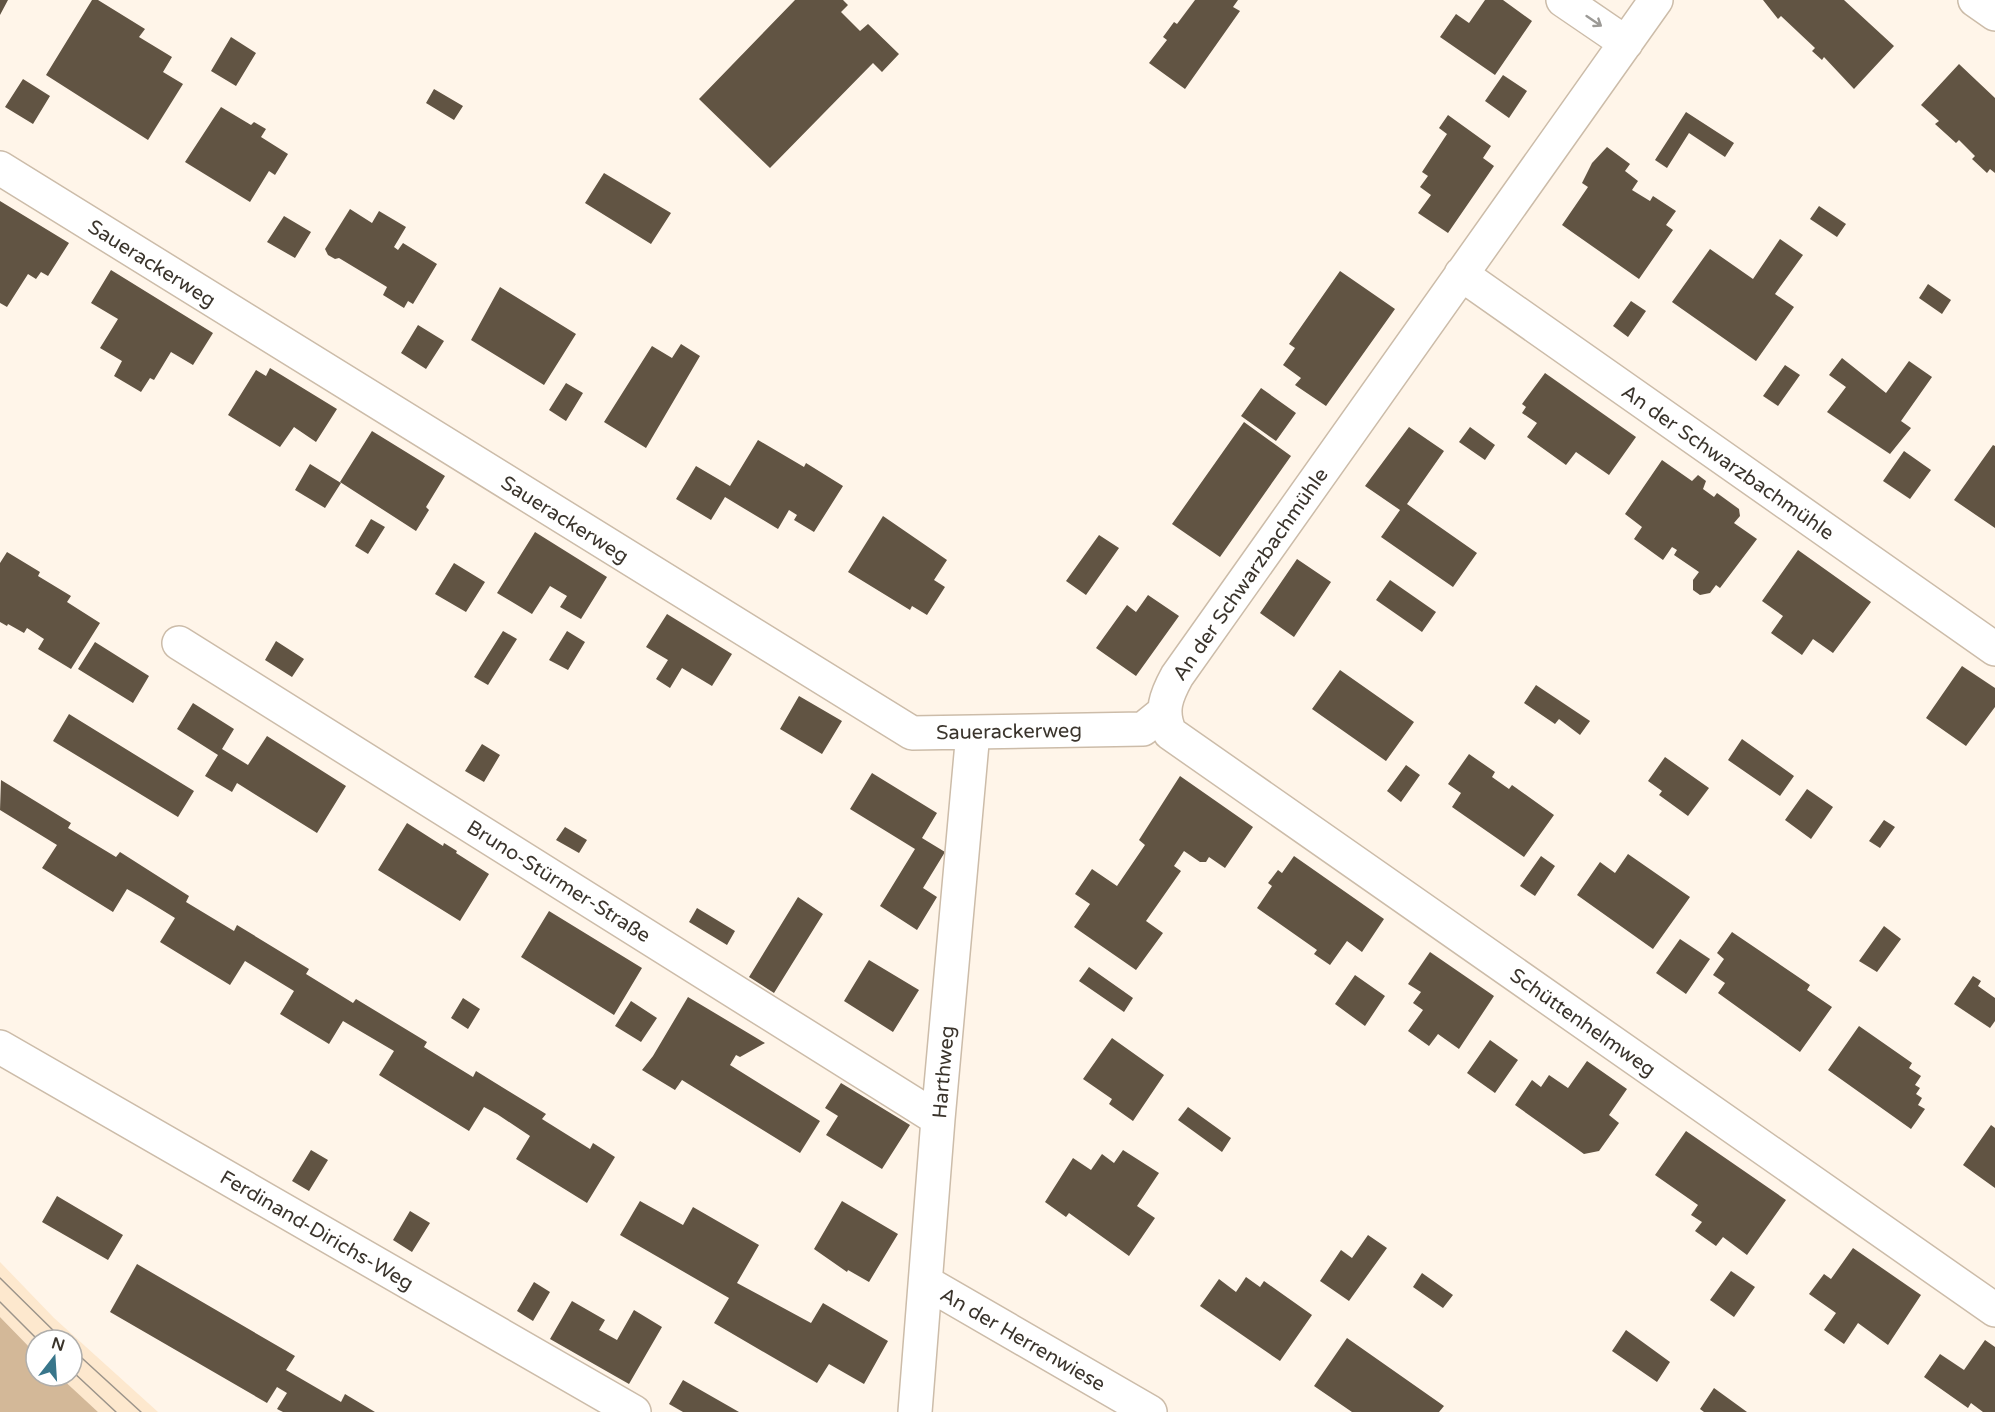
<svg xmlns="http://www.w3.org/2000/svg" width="1995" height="1412" font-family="'Varela Round',sans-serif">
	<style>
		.built { fill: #fde8ce }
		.forest { fill: #d3b898 }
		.building { fill: #615443 }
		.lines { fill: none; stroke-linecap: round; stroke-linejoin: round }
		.minor-casing { stroke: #ccbca9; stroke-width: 36 }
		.minor { stroke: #fff; stroke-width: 33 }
		.tram { stroke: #9c948a; stroke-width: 1.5 }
		.oneway { stroke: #9c9a96 }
		.labels { text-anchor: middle; stroke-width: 6; stroke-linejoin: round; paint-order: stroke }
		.street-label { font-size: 20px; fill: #3a342c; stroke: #fff }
	</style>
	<rect width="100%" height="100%" fill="#fff5e9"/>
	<path class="built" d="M0,1262L54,1318L158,1412H98L78,1394L59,1376H72V1340H36V1354L0,1317Z"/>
	<path class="forest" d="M0,1317L36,1354V1376H59L98,1412H0Z"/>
	<path class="building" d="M0,0H8L0,15Z
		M92,0H98L145,29L139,37L172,57L163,72L183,84L148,140L46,75Z
		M795,0H843L848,5L841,12L860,31L868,24L899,54L882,72L873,63L770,168L699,99Z
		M1195,0H1238L1233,7L1240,11L1185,89L1149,63L1167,40L1163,37L1174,22L1177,24Z
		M1485,0H1503L1532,21L1495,75L1440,37L1456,14L1469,23Z
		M1763,0H1844L1894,46L1854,89L1824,57L1822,60L1812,51L1815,48L1781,16L1778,19Z
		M231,37L256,53L236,86L211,71Z
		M1959,64L1995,98V173L1990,169L1987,173L1972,159L1975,156L1959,140L1956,143L1935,124L1939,121L1921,105Z
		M1503,75L1527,91L1509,118L1485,101Z
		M23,79L50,96L33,124L5,107Z
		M434,89L463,106L454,120L426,103Z
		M221,107L251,125L254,122L266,129L261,137L288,154L275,175L269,171L250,202L185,162Z
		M1686,112L1734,143L1725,157L1689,133L1667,168L1655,160Z
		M1448,115L1491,146L1483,158L1494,166L1448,233L1418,213L1431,195L1420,187L1428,176L1422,172L1447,134L1439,128Z
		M1607,147L1630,164L1625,171L1638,181L1632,190L1650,201L1653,196L1676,211L1666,225L1673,230L1639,279L1562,225L1588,187L1582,183L1592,163Z
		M604,173L671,213L651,244L585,203Z
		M0,201L69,243L48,276L41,272L36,279L28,274L7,307L0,303Z
		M1819,206L1846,224L1837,237L1810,219Z
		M350,209L372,223L379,211L406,227L394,247L398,250L403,243L437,264L413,304L408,301L404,308L383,295L387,287L339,258L335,259L328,255L325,249Z
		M284,216L311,232L295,258L267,242Z
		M1780,239L1803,255L1775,294L1794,307L1756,361L1672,302L1710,249L1753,279Z
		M111,270L213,333L193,365L171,352L154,380L150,378L141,392L114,376L122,361L100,348L118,319L91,303Z
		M1340,271L1395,309L1326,406L1295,385L1301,378L1283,365L1295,348L1289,344Z
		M1928,284L1951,300L1942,314L1919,298Z
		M500,287L576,334L544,385L471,340Z
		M1631,301L1646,311L1628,337L1613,326Z
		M418,325L444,341L426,369L401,353Z
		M681,344L700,356L646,448L604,422L652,346L672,358Z
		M1842,358L1886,393L1909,361L1932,377L1901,421L1911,428L1890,454L1827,412L1846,387L1829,375Z
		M1785,365L1800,375L1778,406L1763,396Z
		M270,368L337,409L316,442L294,427L280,447L228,415L256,370L266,376Z
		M1545,373L1636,437L1609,475L1576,452L1566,465L1527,437L1537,423L1522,413L1526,407L1522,404Z
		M566,383L583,393L566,421L549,410Z
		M1261,388L1296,413L1276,441L1241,416Z
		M1244,422L1291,456L1220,557L1172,524Z
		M1409,427L1444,451L1407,504L1477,553L1453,587L1381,537L1400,510L1365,486Z
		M1470,427L1495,445L1485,460L1459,442Z
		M372,431L445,476L426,507L429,510L416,531L340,482Z
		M758,440L804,467L806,463L843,486L814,532L794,520L797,515L789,510L778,529L725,497L711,520L676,499L696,466L730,486Z
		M1993,445L1995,446V528L1954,500Z
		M1904,451L1931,470L1910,499L1883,481Z
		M1662,460L1692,481L1698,475L1706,481L1703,489L1714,497L1717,493L1739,509L1740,516L1734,523L1757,539L1720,588L1716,585L1710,593L1700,595L1693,590V580L1699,572L1674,555L1677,550L1672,547L1663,560L1634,539L1642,527L1625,514Z
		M310,464L341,483L325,508L295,490Z
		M883,516L947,560L934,580L945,587L927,615L912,606L910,610L848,572Z
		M371,519L385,527L368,554L355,546Z
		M535,532L607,577L581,619L560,607L567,596L550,586L532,614L497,593Z
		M1099,535L1119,548L1086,595L1066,581Z
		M1798,550L1871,602L1833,653L1813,639L1802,655L1771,633L1783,616L1762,601Z
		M7,552L40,572L38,576L71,596L67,602L100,623L71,669L38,649L44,639L27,628L24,633L8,624L7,626L0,622V563Z
		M1297,559L1331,582L1294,637L1260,613Z
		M454,563L485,582L466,612L435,594Z
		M1390,580L1436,612L1422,632L1376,600Z
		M1148,595L1179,616L1136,676L1096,648L1127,605L1136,612Z
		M667,614L732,654L712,686L682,668L670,688L656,679L668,660L646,647Z
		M503,631L517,639L488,685L474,677Z
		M567,631L585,642L568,670L549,660Z
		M276,641L304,659L292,677L265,660Z
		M95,642L149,676L133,703L78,669Z
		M1962,666L1995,688V707L1966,746L1926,718Z
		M1340,670L1414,722L1386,761L1312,709Z
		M1536,685L1590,721L1580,735L1559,719L1555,724L1524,703Z
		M799,696L842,721L822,754L780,729Z
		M193,703L234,729L222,749L248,765L267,736L346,786L317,833L237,783L232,792L205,776L218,755L177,729Z
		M69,714L194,791L178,817L53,741Z
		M1742,739L1794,776L1780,796L1728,760Z
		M482,744L500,755L484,782L465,771Z
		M1469,754L1495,772L1492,777L1509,789L1512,785L1554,815L1524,857L1452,807L1461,793L1448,784Z
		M1665,757L1709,788L1688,816L1659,795L1662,791L1648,781Z
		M1406,765L1420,775L1401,802L1387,791Z
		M872,773L937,813L922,838L945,852L923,888L937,897L917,930L880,906L915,849L850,809Z
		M1180,776L1253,827L1225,868L1209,857L1206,862H1200L1184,851L1174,866L1181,871L1146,921L1163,933L1136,970L1074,927L1090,904L1075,894L1092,869L1117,886L1145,845L1139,840Z
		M1,780L71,823L68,828L116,857L120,852L189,896L186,902L234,931L237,925L309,969L306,974L353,1003L356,999L427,1042L424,1047L473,1077L476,1071L546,1114L542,1119L590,1149L593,1143L615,1157L587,1203L516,1159L530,1136L497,1114L484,1107L469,1131L379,1075L394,1051L343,1021L329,1044L280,1014L294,991L245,961L230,985L160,942L175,918L141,897L127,889L113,912L42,868L57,845L0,810Z
		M1807,789L1833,807L1811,839L1785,820Z
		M1884,820L1895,827L1880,848L1869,841Z
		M407,823L443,846L444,843L457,851L456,853L489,874L460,921L378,870Z
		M565,827L587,840L579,853L556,840Z
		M1628,854L1690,897L1653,949L1577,895L1600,862L1615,873Z
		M1294,856L1384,919L1362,952L1347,941L1330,965L1314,954L1317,950L1257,908L1272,886L1268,883L1278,870L1282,873Z
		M1541,856L1555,866L1535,896L1520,886Z
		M798,897L823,914L774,993L749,977Z
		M697,908L735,931L727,945L689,922Z
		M549,911L642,968L614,1015L521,957Z
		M1884,926L1901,939L1877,972L1859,961Z
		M1732,932L1810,985L1807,990L1832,1007L1800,1052L1718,993L1725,983L1713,975L1724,959L1717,953Z
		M1680,939L1710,959L1686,994L1656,973Z
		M1430,952L1494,996L1459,1049L1438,1034L1429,1046L1408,1031L1423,1010L1413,1003L1421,992L1408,984Z
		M869,960L919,990L893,1032L844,1001Z
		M1089,967L1133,998L1124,1012L1079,981Z
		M1355,975L1385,996L1365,1026L1335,1004Z
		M1973,976L1981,981L1978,986L1995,998V1021L1990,1028L1954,1004Z
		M688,997L765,1043L740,1057L736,1055L730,1065L820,1121L800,1153L682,1080L675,1090L642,1070L653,1056Z
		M463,998L480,1009L468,1029L451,1018Z
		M631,1001L657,1018L641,1042L615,1026Z
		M1859,1026L1912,1063L1909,1068L1921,1076L1915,1085L1920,1088L1916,1094L1922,1098L1918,1105L1925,1109L1911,1129L1828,1070Z
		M1112,1038L1164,1075L1133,1121L1109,1104L1112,1099L1083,1079Z
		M1490,1040L1518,1060L1495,1093L1467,1073Z
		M1587,1061L1627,1089L1609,1115L1619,1123L1599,1151L1584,1154L1515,1105L1532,1080L1541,1087L1549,1075L1568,1088Z
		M841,1083L910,1125L882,1169L826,1135L838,1116L825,1108Z
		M1188,1107L1231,1138L1222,1152L1178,1120Z
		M1991,1125L1995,1128V1188L1963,1165Z
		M1686,1131L1786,1200L1747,1255L1723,1237L1716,1246L1695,1231L1702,1222L1691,1215L1698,1205L1655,1175Z
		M311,1150L328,1160L309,1191L292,1181Z
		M1123,1150L1159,1173L1137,1206L1155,1218L1129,1256L1069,1213L1066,1217L1045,1202L1073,1158L1091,1170L1102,1154L1114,1163Z
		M57,1196L123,1235L108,1260L42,1222Z
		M640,1201L683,1225L693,1207L759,1245L737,1283L811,1323L823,1303L888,1341L864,1384L829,1364L817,1383L714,1323L729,1298L620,1235Z
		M842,1201L898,1234L869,1282L848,1270L847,1272L814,1249Z
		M410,1211L430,1223L412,1252L393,1240Z
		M1368,1235L1387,1248L1349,1301L1320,1281L1341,1250L1352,1258Z
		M1853,1248L1921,1295L1888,1345L1858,1323L1844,1344L1824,1330L1836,1313L1809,1294L1824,1274L1831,1279Z
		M137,1264L295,1356L286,1370L341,1402L345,1394L375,1412H283L277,1409L287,1393L277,1387L267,1403L110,1312Z
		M1731,1271L1755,1287L1734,1317L1710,1300Z
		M1422,1273L1453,1295L1443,1308L1413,1287Z
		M1246,1277L1260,1287L1264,1281L1312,1315L1280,1361L1200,1306L1219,1279L1236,1292Z
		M534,1282L550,1292L533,1321L517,1311Z
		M572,1301L605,1320L599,1330L617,1340L634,1310L662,1327L629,1384L550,1339Z
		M1626,1330L1670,1362L1657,1382L1612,1351Z
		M1347,1338L1444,1406L1439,1412H1352L1314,1386Z
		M1985,1340L1995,1347V1412H1983L1971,1403L1968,1408L1924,1377L1940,1354L1964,1370Z
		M683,1380L739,1412H683L669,1404Z
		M1714,1388L1747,1412H1704L1700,1409Z"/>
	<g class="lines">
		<defs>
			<path id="minor" d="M1563,0L1626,43
				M1656,0L1177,676C1166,696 1160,711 1170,733L1995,1310
				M1975,0L1995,14
				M0,168L912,733L1143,729L1164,712
				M1461,274L1995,649
				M179,643L938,1119
				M0,1047L634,1412
				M927,1283L1150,1412
				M915,1412L938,1119L973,732"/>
		</defs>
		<use href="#minor" class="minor-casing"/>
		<use href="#minor" class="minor"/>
		<path class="tram" d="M0,1278L63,1340
			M0,1302L38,1340
			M72,1349L141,1412
			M72,1371L116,1412"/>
	</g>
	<defs><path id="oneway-shaft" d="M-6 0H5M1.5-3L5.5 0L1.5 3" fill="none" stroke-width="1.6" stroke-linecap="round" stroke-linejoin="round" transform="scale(1.5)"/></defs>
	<use class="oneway" href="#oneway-shaft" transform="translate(1594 21) rotate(34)"/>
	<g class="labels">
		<g class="street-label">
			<text transform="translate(152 263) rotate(32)" y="7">Sauerackerweg</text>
			<text transform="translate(1728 462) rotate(35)" y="7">An der Schwarzbachmühle</text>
			<text transform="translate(565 519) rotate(32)" y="7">Sauerackerweg</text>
			<text transform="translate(1250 574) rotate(-55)" y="7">An der Schwarzbachmühle</text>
			<text transform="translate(1009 731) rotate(-1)" y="7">Sauerackerweg</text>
			<text transform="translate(559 881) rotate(32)" y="7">Bruno-Stürmer-Straße</text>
			<text transform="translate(1583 1022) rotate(35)" y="7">Schüttenhelmweg</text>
			<text transform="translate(943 1072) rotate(-85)" y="7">Harthweg</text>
			<text transform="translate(317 1230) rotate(30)" y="7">Ferdinand-Dirichs-Weg</text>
			<text transform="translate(1023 1339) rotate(30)" y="7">An der Herrenwiese</text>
		</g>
	</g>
	<g transform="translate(54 1358) rotate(17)"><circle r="28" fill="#ffffff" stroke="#b0aeab" stroke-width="1.5"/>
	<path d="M0-4.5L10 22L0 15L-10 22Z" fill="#38768b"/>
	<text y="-9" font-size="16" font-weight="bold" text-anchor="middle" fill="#3a342c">N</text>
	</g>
</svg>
